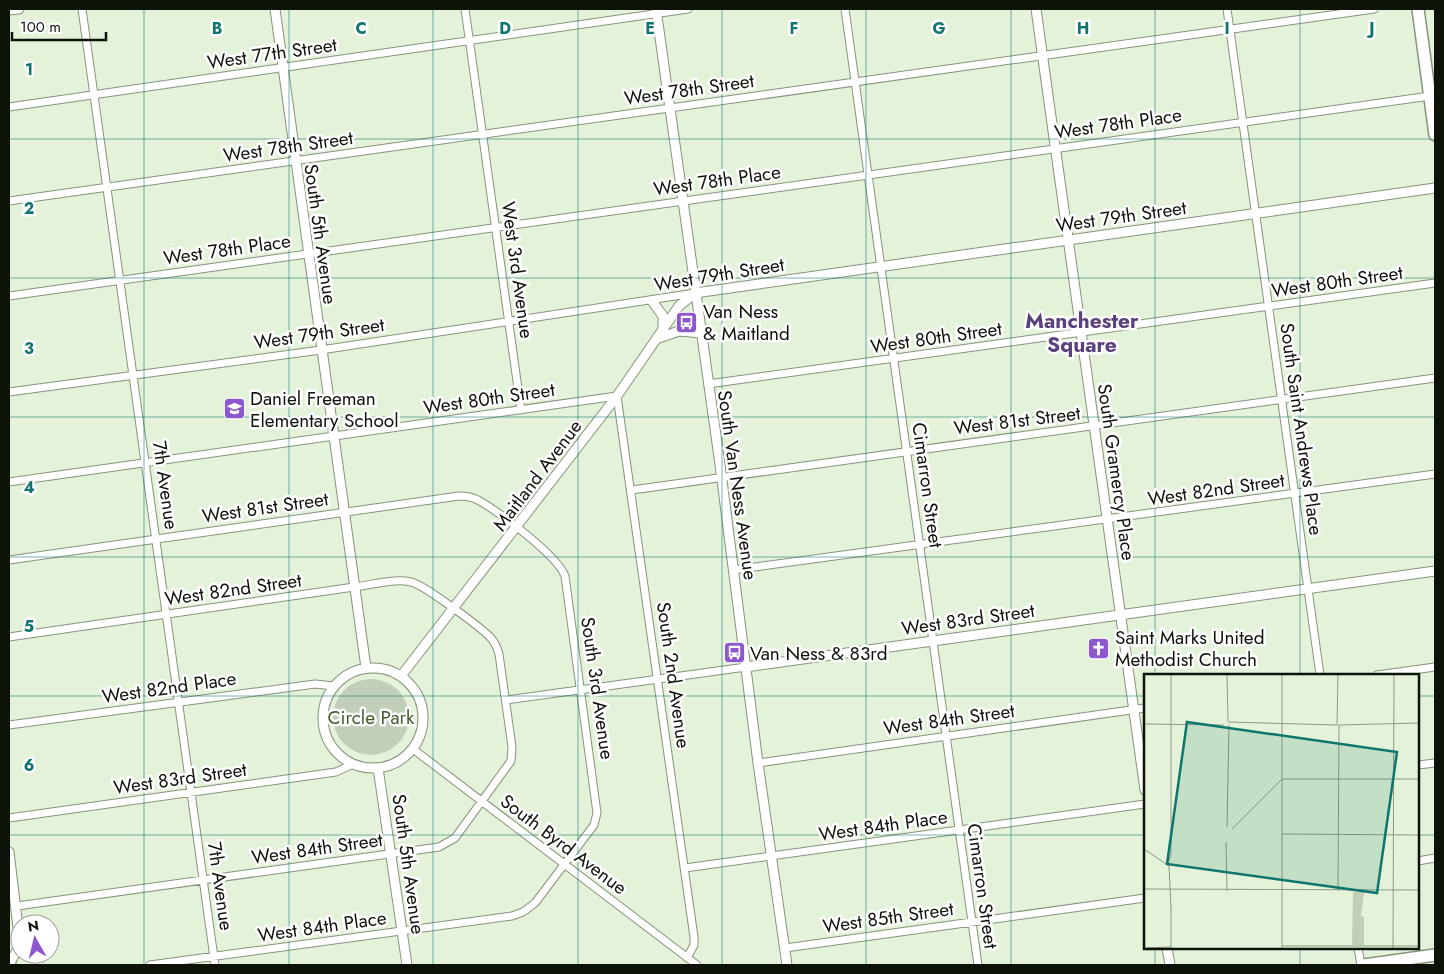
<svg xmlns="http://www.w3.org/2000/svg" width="1444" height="974" font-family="Jost,sans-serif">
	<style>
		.green { fill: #c1ceb8 }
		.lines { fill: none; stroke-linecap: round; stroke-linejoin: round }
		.minor-casing { stroke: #86947c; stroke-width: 9 }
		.tertiary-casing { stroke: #86947c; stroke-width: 11 }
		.primary-casing { stroke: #86947c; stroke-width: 14 }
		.minor { stroke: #fff; stroke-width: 7 }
		.tertiary { stroke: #fff; stroke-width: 9 }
		.primary { stroke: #fff; stroke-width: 11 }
		.grid { fill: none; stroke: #0f766e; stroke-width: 1; stroke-opacity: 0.55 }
		.labels { text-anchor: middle; stroke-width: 5; stroke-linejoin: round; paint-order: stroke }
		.street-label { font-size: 19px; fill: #0e130a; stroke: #fff }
		.poi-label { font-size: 19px; fill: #0e130a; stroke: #fff; text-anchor: start }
		.park-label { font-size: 19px; fill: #425c2c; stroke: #fff }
		.quarter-label { font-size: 21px; font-weight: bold; fill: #5a417e; stroke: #fff }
		.inset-road { fill: none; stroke: #8e9986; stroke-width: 1 }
		.view { fill: #0f766e; fill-opacity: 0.15; stroke: #0f766e; stroke-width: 2.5 }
		.inset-edge { fill: none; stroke: #0e130a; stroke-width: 2.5 }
		.grid-label { font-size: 16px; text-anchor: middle; font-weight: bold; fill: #0f766e; stroke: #fff; stroke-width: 5; stroke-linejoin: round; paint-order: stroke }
	</style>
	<rect width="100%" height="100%" fill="#e3f2d8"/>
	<path class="green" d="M333 717a38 38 0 1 1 76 0a38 38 0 1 1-76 0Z"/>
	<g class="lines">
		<defs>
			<path id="minor" d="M82,9L215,965
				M465,9L521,410
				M845,9L978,965
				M1227,9L1320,675
				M9,107L688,9
				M9,201L1374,9
				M9,296L1430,96
				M708,384L1435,283
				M9,392L321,350L695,293
				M9,482L617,396L694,937V945L687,958
				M632,490L1435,378
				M9,560L459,496C466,496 472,497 478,500C499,512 557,555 565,576L597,813L594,825L535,903L523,912L512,916L150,965
				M733,570L1435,474
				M9,637L354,587C372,585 394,578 411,582C423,584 480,627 490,637C495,642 497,647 499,654L512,747L511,761L455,838L439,847L17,906
				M1377,675L1435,667
				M506,700L746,667
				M9,725L315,684L334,686
				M413,749L697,965
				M758,763L1145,708
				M1418,765L1435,763
				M9,818L336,772L353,764
				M1418,861L1435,858
				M685,868L1145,804
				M785,948L1145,898
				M1358,948L1361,965"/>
			<path id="tertiary" d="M275,9L366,668
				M656,9L719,457L758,763L787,965
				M1036,9L1145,790
				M9,10L19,9
				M652,301L663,316V329
				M659,338L679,331L701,333
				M746,667L1435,571
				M323 718a50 50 0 1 1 100 0a50 50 0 1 1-100 0Z
				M401,676L617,396L679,306L695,293L1435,188
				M378,768L407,965
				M9,852L20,944
				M1167,948L1170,965
				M9,964L20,946"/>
			<path id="primary" d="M1418,9L1435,135
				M9,964L10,965
				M1364,965L1435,955"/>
		</defs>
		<use href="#minor" class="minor-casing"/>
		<use href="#tertiary" class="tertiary-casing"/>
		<use href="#primary" class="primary-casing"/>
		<use href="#minor" class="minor"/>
		<use href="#tertiary" class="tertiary"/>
		<use href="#primary" class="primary"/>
	</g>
	<path class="grid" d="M144,9V965M289,9V965M433,9V965M578,9V965M722,9V965M866,9V965M1011,9V965M1155,9V675M1300,9V675M9,139H1435M9,278H1435M9,417H1435M9,557H1435M9,696H1145M1418,696H1435M9,835H1145M1418,835H1435M1155,948V965M1300,948V965"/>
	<defs>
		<symbol id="bus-square" viewBox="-11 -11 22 22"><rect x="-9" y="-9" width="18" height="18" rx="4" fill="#8c57cf" stroke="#fff"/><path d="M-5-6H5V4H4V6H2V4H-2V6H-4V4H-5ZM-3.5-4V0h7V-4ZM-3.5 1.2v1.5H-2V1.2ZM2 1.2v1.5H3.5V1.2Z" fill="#fff"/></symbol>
		<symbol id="school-square" viewBox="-11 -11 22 22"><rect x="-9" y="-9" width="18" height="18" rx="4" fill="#8c57cf" stroke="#fff"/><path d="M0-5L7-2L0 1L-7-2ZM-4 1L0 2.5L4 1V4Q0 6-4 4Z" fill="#fff"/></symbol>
		<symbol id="church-square" viewBox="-11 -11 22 22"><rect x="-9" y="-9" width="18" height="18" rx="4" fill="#8c57cf" stroke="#fff"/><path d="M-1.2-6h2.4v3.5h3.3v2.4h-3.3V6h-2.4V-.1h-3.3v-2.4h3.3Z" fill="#fff"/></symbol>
	</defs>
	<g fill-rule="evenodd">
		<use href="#bus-square" x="674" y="310" width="25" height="25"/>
		<use href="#school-square" x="222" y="396" width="25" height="25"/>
		<use href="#church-square" x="1086" y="636" width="25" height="25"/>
		<use href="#bus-square" x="722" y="640" width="25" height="25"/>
	</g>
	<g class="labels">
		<g class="street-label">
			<text transform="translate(272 53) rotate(-8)" y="7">West 77th Street</text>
			<text transform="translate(689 89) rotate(-8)" y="7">West 78th Street</text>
			<text transform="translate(1118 123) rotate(-8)" y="7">West 78th Place</text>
			<text transform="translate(288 146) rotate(-8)" y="7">West 78th Street</text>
			<text transform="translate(717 180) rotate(-8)" y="7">West 78th Place</text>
			<text transform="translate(1121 216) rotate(-8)" y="7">West 79th Street</text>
			<text transform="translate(321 234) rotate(82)" y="7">South 5th Avenue</text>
			<text transform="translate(227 249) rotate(-8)" y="7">West 78th Place</text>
			<text transform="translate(518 270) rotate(82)" y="7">West 3rd Avenue</text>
			<text transform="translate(719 274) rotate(-9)" y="7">West 79th Street</text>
			<text transform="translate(1337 281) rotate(-8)" y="7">West 80th Street</text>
			<text transform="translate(319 333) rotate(-8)" y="7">West 79th Street</text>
			<text transform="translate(936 337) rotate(-8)" y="7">West 80th Street</text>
			<text transform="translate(489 398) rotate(-8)" y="7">West 80th Street</text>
			<text transform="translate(1017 420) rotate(-7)" y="7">West 81st Street</text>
			<text transform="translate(1302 429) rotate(82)" y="7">South Saint Andrews Place</text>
			<text transform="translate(1117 472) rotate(82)" y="7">South Gramercy Place</text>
			<text transform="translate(537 475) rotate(-53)" y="7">Maitland Avenue</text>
			<text transform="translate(166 485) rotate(82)" y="7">7th Avenue</text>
			<text transform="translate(738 485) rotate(82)" y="7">South Van Ness Avenue</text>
			<text transform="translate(928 485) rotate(82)" y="7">Cimarron Street</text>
			<text transform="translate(1216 489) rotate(-8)" y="7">West 82nd Street</text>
			<text transform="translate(265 507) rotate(-8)" y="7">West 81st Street</text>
			<text transform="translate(233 589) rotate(-8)" y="7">West 82nd Street</text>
			<text transform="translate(968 619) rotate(-8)" y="7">West 83rd Street</text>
			<text transform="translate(674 675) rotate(82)" y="7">South 2nd Avenue</text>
			<text transform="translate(169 687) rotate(-8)" y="7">West 82nd Place</text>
			<text transform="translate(598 688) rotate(82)" y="7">South 3rd Avenue</text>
			<text transform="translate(949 719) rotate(-8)" y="7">West 84th Street</text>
			<text transform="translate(180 778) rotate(-8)" y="7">West 83rd Street</text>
			<text transform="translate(883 825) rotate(-8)" y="7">West 84th Place</text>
			<text transform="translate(564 844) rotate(37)" y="7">South Byrd Avenue</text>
			<text transform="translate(317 848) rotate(-8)" y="7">West 84th Street</text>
			<text transform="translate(409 864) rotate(82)" y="7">South 5th Avenue</text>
			<text transform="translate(221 886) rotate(82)" y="7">7th Avenue</text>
			<text transform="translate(983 886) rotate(82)" y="7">Cimarron Street</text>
			<text transform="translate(888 917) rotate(-8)" y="7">West 85th Street</text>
			<text transform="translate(322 926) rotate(-8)" y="7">West 84th Place</text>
		</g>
		<g class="poi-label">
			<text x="703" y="318">Van Ness<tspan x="703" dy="22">&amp; Maitland</tspan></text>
			<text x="250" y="405">Daniel Freeman<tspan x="250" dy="22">Elementary School</tspan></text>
			<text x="1115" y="644">Saint Marks United<tspan x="1115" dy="22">Methodist Church</tspan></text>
			<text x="750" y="660">Van Ness &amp; 83rd</text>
		</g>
		<g class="park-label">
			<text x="371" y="724">Circle Park</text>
		</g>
		<g class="quarter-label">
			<text x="1082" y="328">Manchester<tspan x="1082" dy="24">Square</tspan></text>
		</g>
	</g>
	<g transform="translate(1144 674)">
		<rect width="275" height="275" fill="#e3f2d8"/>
		<path d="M209,218H220L217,242L220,243V271H208Z" fill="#c1ceb8"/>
		<path class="inset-road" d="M83,0L84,47M84,48L192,51M0,50L80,51M195,51L275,49M193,52L194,0M83,153L85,51M88,155L138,105H275M138,160L275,161M82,168L83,217M0,175L25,192L27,234M24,190L27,180V0M0,215L275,216M194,217L195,51M138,272H275M0,274L27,273M27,275V233M138,275V0M249,275L250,0"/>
		<path class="view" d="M43,48L253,78L233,219L23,190Z"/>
		<rect width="275" height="275" class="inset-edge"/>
	</g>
	<g class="grid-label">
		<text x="217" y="34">B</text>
		<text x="361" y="34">C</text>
		<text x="505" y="34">D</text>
		<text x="650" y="34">E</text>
		<text x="794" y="34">F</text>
		<text x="939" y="34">G</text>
		<text x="1083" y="34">H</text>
		<text x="1227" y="34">I</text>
		<text x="1372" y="34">J</text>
		<text x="29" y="75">1</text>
		<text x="29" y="214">2</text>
		<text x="29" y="354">3</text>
		<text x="29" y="493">4</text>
		<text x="29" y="632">5</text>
		<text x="29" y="771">6</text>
	</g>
	<rect width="1444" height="974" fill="none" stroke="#0e130a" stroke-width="20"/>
	<g transform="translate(35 939) rotate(352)"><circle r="24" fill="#ffffff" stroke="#9fa19d"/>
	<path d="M0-4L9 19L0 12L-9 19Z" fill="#8c57cf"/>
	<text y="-8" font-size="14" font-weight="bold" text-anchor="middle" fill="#0e130a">N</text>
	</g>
	<path d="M12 32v8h94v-8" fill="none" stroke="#0e130a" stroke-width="2.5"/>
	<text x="20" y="32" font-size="15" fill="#0e130a" stroke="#ffffff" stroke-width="4" paint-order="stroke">100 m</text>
</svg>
